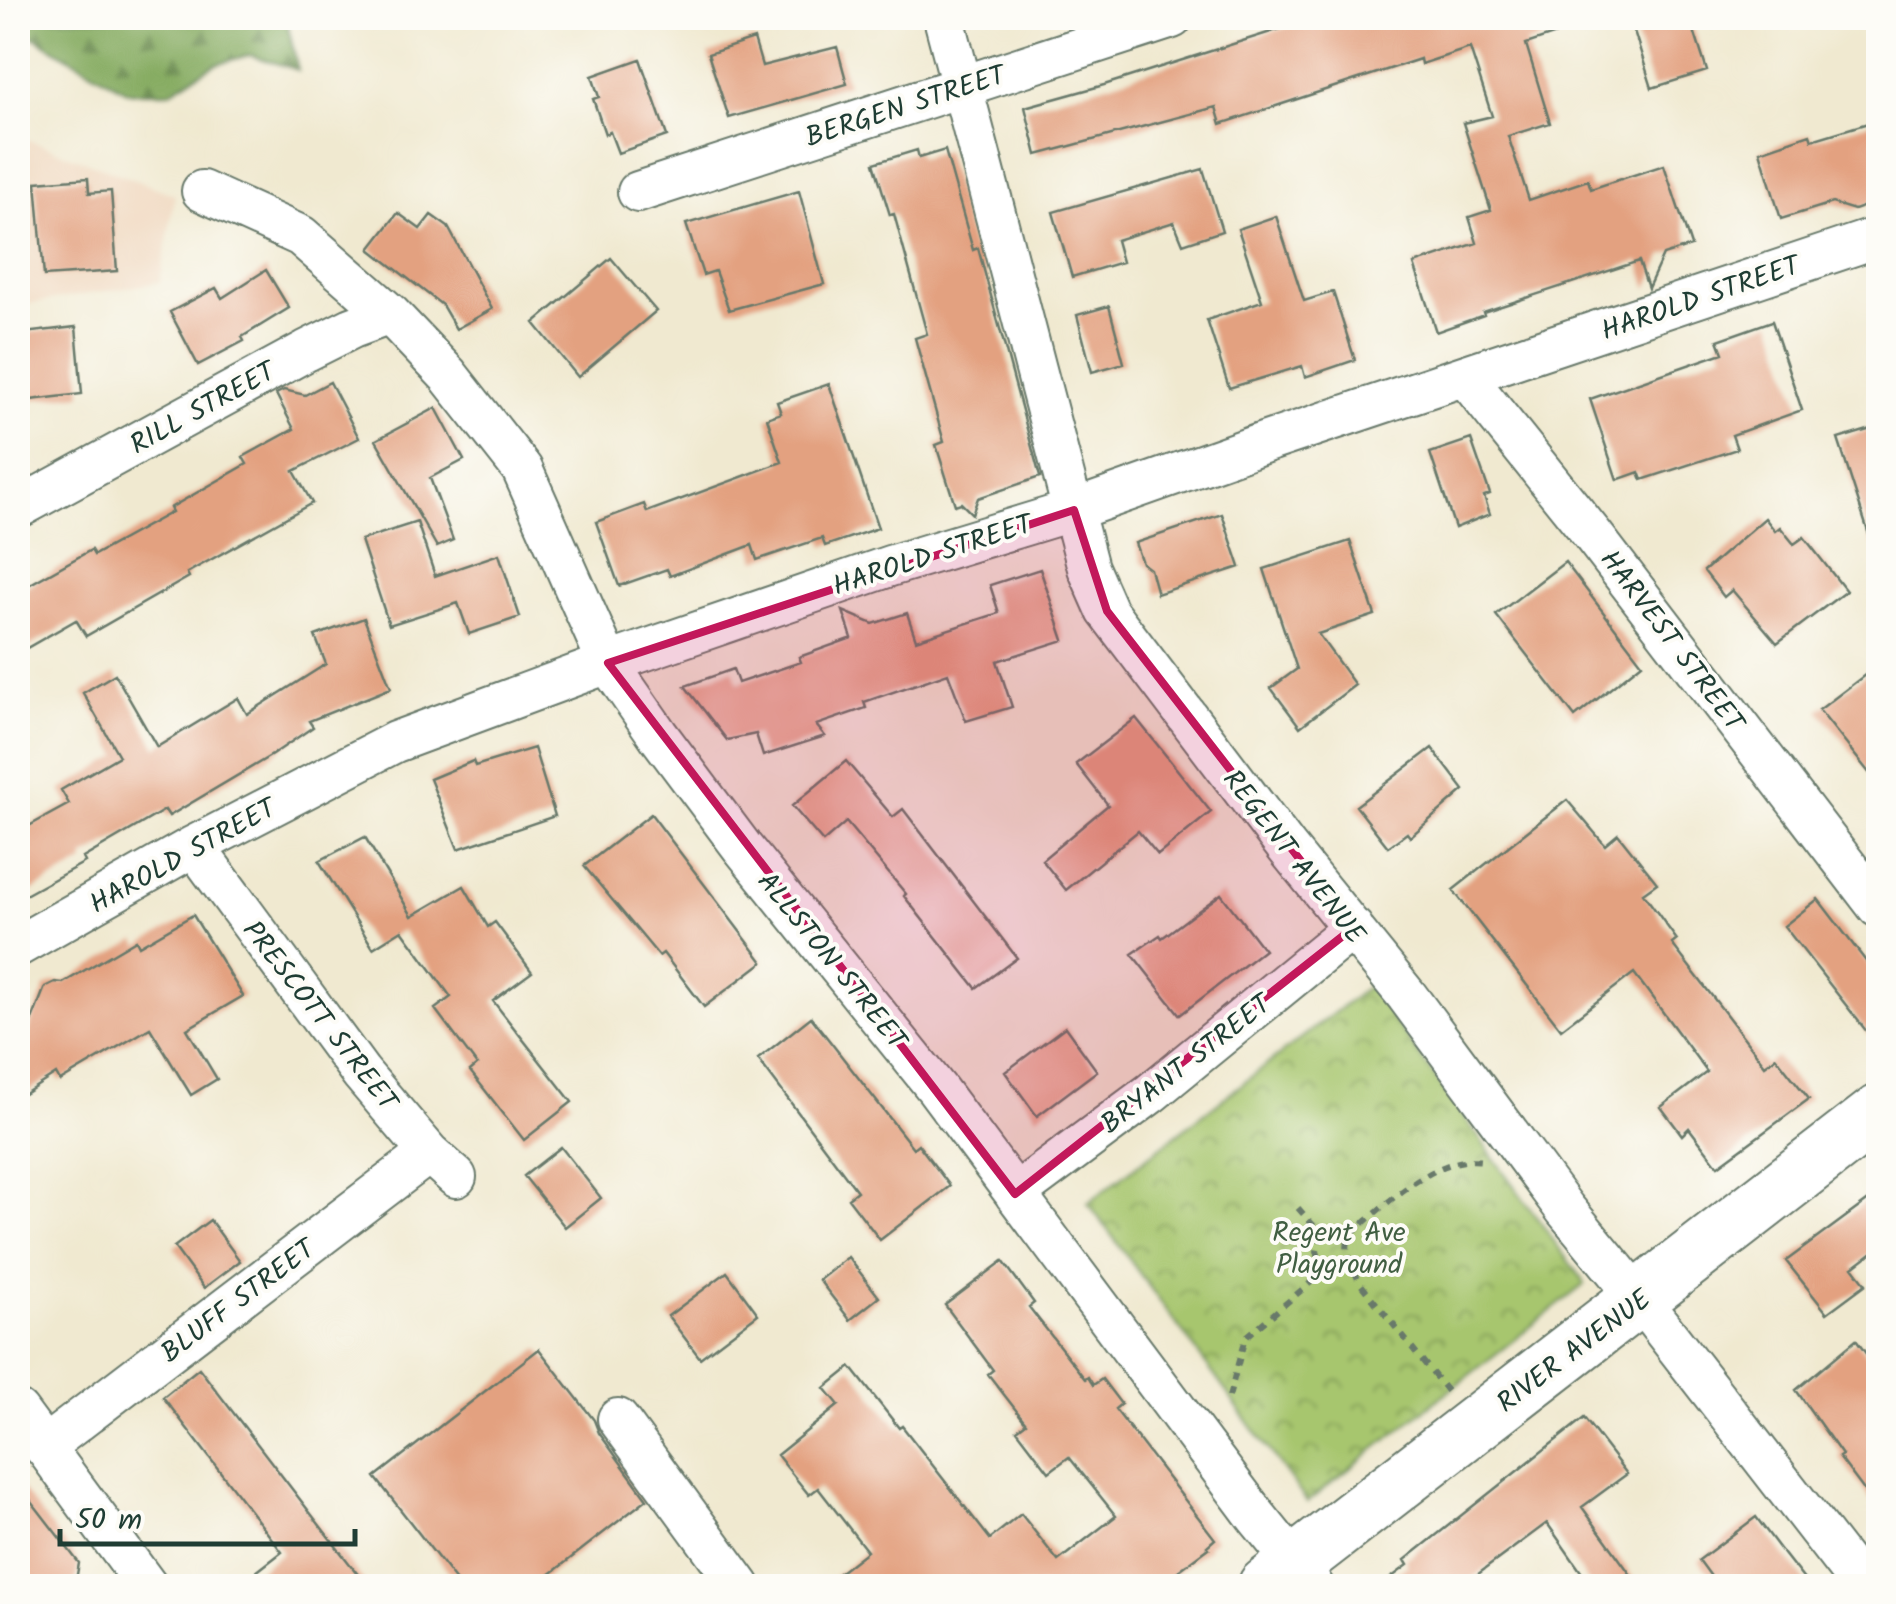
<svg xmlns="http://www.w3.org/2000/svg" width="1896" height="1604" font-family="Kalam,sans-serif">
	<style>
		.built { fill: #efd6bc }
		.forest { fill: url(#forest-firs); stroke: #52744a; stroke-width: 2.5 }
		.park { fill: url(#park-crowns); stroke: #638251; stroke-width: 2.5 }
		.building { fill: #e3a180 }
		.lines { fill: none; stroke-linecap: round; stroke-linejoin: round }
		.street-casing { stroke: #68796b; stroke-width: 44 }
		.secondary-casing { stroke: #68796b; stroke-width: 59 }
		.path { stroke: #68796b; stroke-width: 6; stroke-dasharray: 8 8; stroke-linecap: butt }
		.street { stroke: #fff; stroke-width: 40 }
		.secondary { stroke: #fff; stroke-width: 55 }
		.marked { fill: #c2185b; fill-opacity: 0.2; stroke: #c2185b; stroke-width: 8; stroke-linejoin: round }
		.labels { text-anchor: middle; stroke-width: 8; stroke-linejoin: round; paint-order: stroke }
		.street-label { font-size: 28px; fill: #1f3d34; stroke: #fdfcf7 }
		.park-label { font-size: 28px; fill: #415f42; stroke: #fdfcf7 }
	</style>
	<defs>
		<pattern id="forest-firs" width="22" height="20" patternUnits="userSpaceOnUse" patternTransform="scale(2.5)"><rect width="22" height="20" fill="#85ab61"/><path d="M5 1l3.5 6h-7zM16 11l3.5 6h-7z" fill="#6c8c51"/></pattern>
		<pattern id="park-crowns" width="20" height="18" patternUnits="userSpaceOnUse" patternTransform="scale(2.5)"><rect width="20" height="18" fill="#a7c66e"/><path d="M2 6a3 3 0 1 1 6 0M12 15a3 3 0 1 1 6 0" fill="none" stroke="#87a25b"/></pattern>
	</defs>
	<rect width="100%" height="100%" fill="#fdfcf7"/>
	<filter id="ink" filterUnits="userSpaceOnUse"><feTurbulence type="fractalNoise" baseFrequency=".01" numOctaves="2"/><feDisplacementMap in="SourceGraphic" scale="20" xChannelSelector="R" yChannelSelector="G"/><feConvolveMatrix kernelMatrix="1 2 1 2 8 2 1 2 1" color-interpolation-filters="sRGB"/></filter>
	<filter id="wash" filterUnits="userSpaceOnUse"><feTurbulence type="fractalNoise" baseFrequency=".0048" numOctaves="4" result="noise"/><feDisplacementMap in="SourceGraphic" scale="40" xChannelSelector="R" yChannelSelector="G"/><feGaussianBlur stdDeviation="2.25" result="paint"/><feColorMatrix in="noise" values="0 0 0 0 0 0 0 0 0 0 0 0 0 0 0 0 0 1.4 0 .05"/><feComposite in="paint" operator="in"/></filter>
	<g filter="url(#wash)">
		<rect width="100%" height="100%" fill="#f0e9d0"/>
		<path class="built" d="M18,136L175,195L160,282L18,306Z"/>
		<path class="forest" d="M18,18H286L298,70L250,55L215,64L169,92H128L18,28Z"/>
		<path class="park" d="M1369,986L1585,1284L1307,1502L1088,1203Z"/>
		<g id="blocks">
			<path class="building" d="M1315,18H1586L1587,24L1526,44L1550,123L1508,136L1529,200L1588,180L1591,189L1664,165L1691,246L1663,255L1648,288L1639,261L1483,312L1484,315L1436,332L1414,264L1477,243L1469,217L1491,210L1463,123L1492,116L1470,48L1421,64L1420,59L1221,124L1216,107L1037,155L1025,107L1104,85Z
				M1630,18H1690L1707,71L1652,88Z
				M754,39L762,66L837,47L847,84L729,118L708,54Z
				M640,59L667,136L618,153L610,132L605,134L593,99L599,97L592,76Z
				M1878,120V196L1868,205L1854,210L1832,203L1781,219L1760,151L1810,134L1812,140Z
				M917,150L919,158L945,150L973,250L978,248L1040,477L978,498L972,514L961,503L955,505L936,445L944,442L915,338L927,334L894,214L890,215L874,163Z
				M1203,169L1222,231L1183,244L1174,222L1116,240L1122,262L1072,277L1053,212Z
				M88,178L89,193L111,191L117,271L44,276L36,182Z
				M799,191L824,284L729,310L715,271L703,275L686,224Z
				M398,213L420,229L431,215L448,227L492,309L456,329L442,305L370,249Z
				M1276,216L1304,301L1333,292L1355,360L1305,377L1302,366L1229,388L1207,320L1262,301L1238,229Z
				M611,258L656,311L578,377L534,323Z
				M266,270L289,308L242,337L244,341L198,365L170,312L216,288L222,298Z
				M1109,306L1124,363L1092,372L1077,315Z
				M1772,321L1802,410L1732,435L1737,449L1642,480L1639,472L1617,480L1590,399L1723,353L1718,340Z
				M76,327L82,394L30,400L23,333Z
				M330,382L359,438L294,471L312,503L187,573L189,577L86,636L76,620L18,653V591L91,550L94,555L172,512L170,508L247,464L243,457L294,429L276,394L284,390L305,395Z
				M829,384L878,528L825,546L822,538L757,560L752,545L670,576L667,569L619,586L596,522L644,504L647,512L782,462L767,418L781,413L777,402Z
				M436,408L464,460L430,478L453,540L437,547L376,440Z
				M1878,427V543L1872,544L1838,439Z
				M1471,439L1490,494L1484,496L1490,514L1455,528L1430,453Z
				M1222,514L1240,567L1157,594L1150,569L1142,563L1135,543Z
				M1765,518L1775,531L1780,527L1794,544L1804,537L1846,591L1777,643L1732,590L1724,597L1704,571Z
				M417,522L435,576L499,554L520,617L469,634L458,603L389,625L361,540Z
				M1350,541L1375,615L1318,634L1355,685L1300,727L1271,688L1297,669L1264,569Z
				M1565,562L1642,663L1575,717L1496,615Z
				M1040,569L1064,640L997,661L1012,707L966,721L948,673L864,702L866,708L816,725L825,736L763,756L756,734L727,740L685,686L733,669L738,683L801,662L799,657L852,638L843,611L873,624L907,613L916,640L999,613L990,585Z
				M364,618L391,688L309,721L313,727L272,755L169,816L165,810L83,858L85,862L18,899V832L69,804L61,790L119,756L83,693L115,674L157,747L238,698L247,714L326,664L315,636Z
				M1878,665V784L1819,710Z
				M1136,718L1211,812L1158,855L1138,831L1066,890L1042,860L1108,805L1076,764Z
				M534,748L555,816L458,849L430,779L473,761L475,766Z
				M1432,748L1464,790L1410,837L1407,833L1388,847L1356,806Z
				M846,761L893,817L903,809L1017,958L976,988L904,896L906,894L846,822L823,842L792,806Z
				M1567,800L1605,845L1618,834L1657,883L1643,893L1677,940L1672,944L1765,1065L1776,1057L1809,1099L1718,1166L1689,1128L1682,1135L1661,1107L1707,1072L1634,973L1561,1029L1453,890Z
				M651,814L763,962L704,1007L663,953L659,956L584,866Z
				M365,837L412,916L464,886L488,927L495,922L532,972L493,1001L572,1102L524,1140L470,1071L477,1065L435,1009L451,997L402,930L373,948L319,861Z
				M1221,894L1264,950L1180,1015L1132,954L1160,935L1162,938Z
				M1818,899L1878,977V1046L1784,926Z
				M193,915L243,996L187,1029L217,1079L191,1095L150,1028L60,1081L56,1074L18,1098V1056L45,987L55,982L63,983L136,940L139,946Z
				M811,1017L913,1148L918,1144L950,1186L880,1240L848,1198L857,1191L758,1059Z
				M1065,1027L1097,1071L1037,1116L1005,1072Z
				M561,1147L601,1198L565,1227L524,1176Z
				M1878,1193V1248L1853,1267L1866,1284L1827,1313L1786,1261Z
				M210,1220L240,1261L204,1288L174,1247Z
				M848,1257L879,1297L850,1320L819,1280Z
				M1003,1261L1034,1303L1029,1307L1085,1379L1088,1377L1093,1385L1102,1379L1121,1404L1115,1409L1215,1539L1207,1546L1209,1548L1158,1586H822L867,1551L818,1488L809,1495L777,1455L839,1405L825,1388L851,1367L899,1428L902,1426L990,1539L1021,1514L1058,1561L1116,1516L1069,1457L1049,1472L1017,1430L1026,1423L988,1374L993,1370L945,1305Z
				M727,1272L758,1314L700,1358L668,1316Z
				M1856,1340L1878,1370V1509L1839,1457L1842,1455L1796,1390Z
				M539,1349L594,1420L599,1433L647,1499L535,1586H460L375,1477Z
				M199,1368L328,1536L367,1586H238L282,1552L163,1397Z
				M1584,1418L1627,1474L1582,1507L1639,1586H1591L1547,1523L1462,1586H1380L1408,1565L1405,1560Z
				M18,1484L79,1563L75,1586H18Z
				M1756,1517L1780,1549L1809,1586H1718L1699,1560Z"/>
		</g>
	</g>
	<g filter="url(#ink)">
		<use href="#blocks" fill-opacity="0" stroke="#68796b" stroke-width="2.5"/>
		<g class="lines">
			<defs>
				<path id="street" d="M944,18L1088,568L1107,611L1287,848L1407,996L1565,1209L1640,1300L1862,1586
					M202,191L301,236L390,314L448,375L522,469L608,663L658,735L742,847L937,1089L1256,1516L1313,1586
					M638,192L1172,18
					M1465,376L1592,534L1878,907
					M18,508L306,351L352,328L390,314
					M194,846L361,1073L429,1153L456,1177
					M18,946L194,846L395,742L608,663L890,566L1074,510L1266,442L1878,237
					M1015,1194L1151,1093L1353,928
					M18,1411L147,1586
					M618,1419L740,1586
					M44,1447L429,1153"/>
				<path id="secondary" d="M1266,1586L1878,1113"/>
			</defs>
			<use href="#street" class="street-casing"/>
			<use href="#secondary" class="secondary-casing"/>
			<path class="path" d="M1298,1208L1321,1234L1348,1236
				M1321,1234L1317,1251L1323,1272
				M1447,1391L1359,1282L1347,1251L1348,1236C1381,1209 1436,1153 1483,1161
				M1229,1397L1245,1338L1323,1272L1351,1268"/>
			<use href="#street" class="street"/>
			<use href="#secondary" class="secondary"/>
		</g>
	</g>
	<path class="marked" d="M1074,510L1107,611L1353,928L1015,1194L608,663Z"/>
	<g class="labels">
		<g class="street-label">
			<text transform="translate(905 105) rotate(-18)" y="10">BERGEN STREET</text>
			<text transform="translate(1700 297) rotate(-19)" y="10">HAROLD STREET</text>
			<text transform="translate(202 407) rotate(-29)" y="10">RILL STREET</text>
			<text transform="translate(932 554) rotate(-18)" y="10">HAROLD STREET</text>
			<text transform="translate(1673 640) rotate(53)" y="10">HARVEST STREET</text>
			<text transform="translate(182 855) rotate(-29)" y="10">HAROLD STREET</text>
			<text transform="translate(1295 856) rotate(52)" y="10">REGENT AVENUE</text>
			<text transform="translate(833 960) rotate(51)" y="10">ALLSTON STREET</text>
			<text transform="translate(321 1015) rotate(52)" y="10">PRESCOTT STREET</text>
			<text transform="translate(1185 1063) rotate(-38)" y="10">BRYANT STREET</text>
			<text transform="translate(237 1300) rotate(-37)" y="10">BLUFF STREET</text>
			<text transform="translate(1573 1350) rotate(-37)" y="10">RIVER AVENUE</text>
		</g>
		<g class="park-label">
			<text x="1339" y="1241">Regent Ave<tspan x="1339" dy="32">Playground</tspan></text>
		</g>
	</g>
	<rect width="1896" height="1604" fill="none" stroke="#fdfcf7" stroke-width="60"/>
	<path d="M60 1529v15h295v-15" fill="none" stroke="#1f3d34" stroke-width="5"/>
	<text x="75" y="1529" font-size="30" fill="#1f3d34" stroke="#fdfcf7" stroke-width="8" paint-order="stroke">50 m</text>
</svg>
